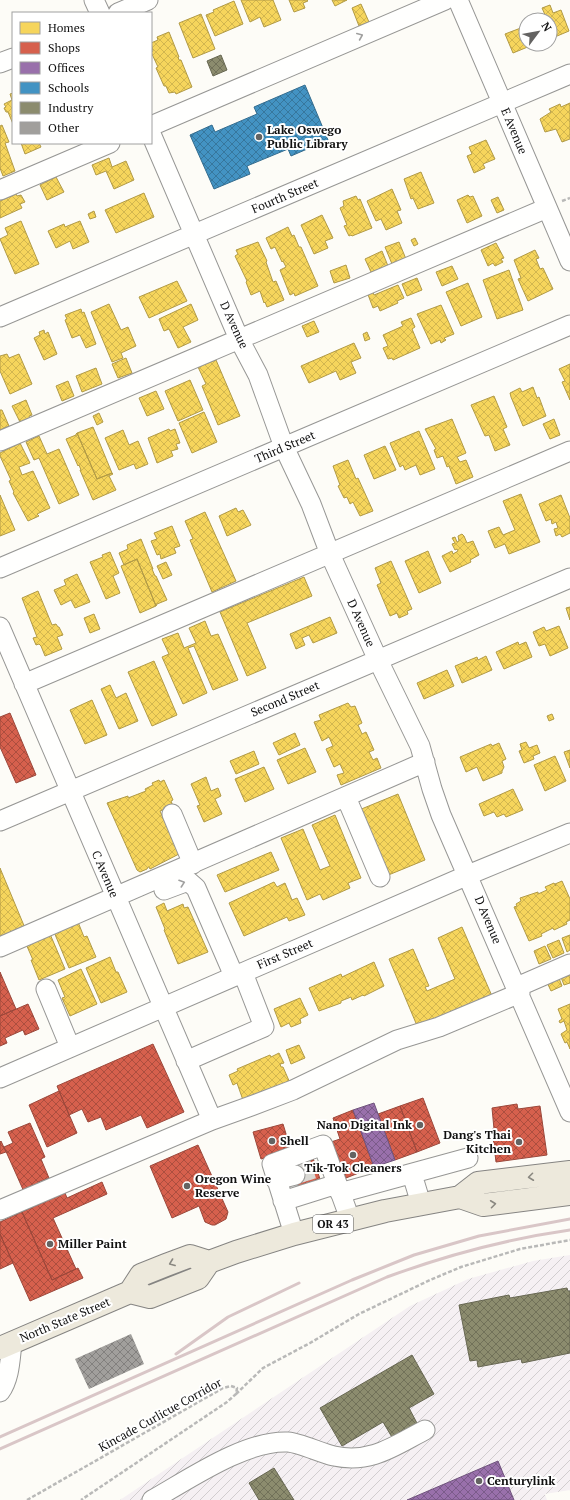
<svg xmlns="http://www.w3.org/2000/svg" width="570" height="1500" font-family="'PT Serif',serif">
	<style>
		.industrial { fill: url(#industrial-furrows) }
		.homes { fill: url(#homes-cross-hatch); stroke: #b19a46 }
		.shops { fill: url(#shops-cross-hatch); stroke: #9b483b }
		.offices { fill: url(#offices-cross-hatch); stroke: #70547d }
		.schools { fill: url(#schools-cross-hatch); stroke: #346c8e }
		.industry { fill: url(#industry-cross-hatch); stroke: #676752 }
		.building { fill: url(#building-cross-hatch) }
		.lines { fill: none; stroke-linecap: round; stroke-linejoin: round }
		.minor-tunnel { stroke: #dad9d4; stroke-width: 19; stroke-dasharray: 19 10; stroke-linecap: butt }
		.minor-casing { stroke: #979795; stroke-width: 21 }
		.major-casing { stroke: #858482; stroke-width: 24 }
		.path { stroke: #b9b9b8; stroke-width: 2.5; stroke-dasharray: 4 2; stroke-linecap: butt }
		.minor { stroke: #fffffe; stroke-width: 19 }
		.major { stroke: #ede9dc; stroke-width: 22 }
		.rail { stroke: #d9c6c7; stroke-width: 3 }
		.oneway { stroke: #a0a09f }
		.oneway2 { stroke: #8a8881 }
		.poi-dot { fill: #646362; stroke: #fff; stroke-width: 1.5 }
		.labels { text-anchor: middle; stroke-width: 4; stroke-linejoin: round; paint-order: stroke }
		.shield { fill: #fff; stroke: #585858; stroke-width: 1 }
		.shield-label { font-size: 11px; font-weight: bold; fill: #111 }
		.poi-label { font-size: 12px; font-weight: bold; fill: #111; stroke: #fff; text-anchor: start }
		.street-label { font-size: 12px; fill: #111; stroke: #fff }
	</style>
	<defs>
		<pattern id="industrial-furrows" width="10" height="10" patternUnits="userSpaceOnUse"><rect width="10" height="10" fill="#f5f0f3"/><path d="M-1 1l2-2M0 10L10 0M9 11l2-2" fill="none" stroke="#d1cdcf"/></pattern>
		<pattern id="homes-cross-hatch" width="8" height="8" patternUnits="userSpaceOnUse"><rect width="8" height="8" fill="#f6d55c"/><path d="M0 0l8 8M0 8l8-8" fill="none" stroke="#d2b64f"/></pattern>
		<pattern id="shops-cross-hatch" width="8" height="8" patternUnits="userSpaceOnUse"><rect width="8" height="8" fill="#d6604d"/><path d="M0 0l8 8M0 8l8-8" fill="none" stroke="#ac4e3f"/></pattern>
		<pattern id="offices-cross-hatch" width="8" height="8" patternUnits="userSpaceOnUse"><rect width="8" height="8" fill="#9970ab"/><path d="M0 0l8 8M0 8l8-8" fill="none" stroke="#7b5b8a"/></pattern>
		<pattern id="schools-cross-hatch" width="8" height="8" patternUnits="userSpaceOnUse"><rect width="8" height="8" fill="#4393c3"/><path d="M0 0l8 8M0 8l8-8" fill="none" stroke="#37779d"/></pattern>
		<pattern id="industry-cross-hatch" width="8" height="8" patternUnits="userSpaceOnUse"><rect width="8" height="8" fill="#8c8c6e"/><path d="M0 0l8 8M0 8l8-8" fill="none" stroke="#717159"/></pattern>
		<pattern id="building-cross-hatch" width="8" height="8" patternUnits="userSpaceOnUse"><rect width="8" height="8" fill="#a19f9c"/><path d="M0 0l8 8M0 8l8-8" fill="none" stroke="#82807e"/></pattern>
	</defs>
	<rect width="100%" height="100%" fill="#fdfcf7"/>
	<path class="industrial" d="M570,1255V1490L545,1494L547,1500H120L410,1306L468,1279L533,1261Z"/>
	<path class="homes" d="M241,0H273L281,20L264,27L260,17L250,22Z
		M289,0H307L308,1L303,3L305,8L294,12Z
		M332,0H347L335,6Z
		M234,1L243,24L215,36L206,15L214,12L213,10Z
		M361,4L369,22L359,26L352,8Z
		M550,5L553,13L561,10L569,31L550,39V20H538L546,17L542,8Z
		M201,14L215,49L193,58L179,23Z
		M526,26V44H535L513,53L505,34Z
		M169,32L179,57H178L179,60H181L192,87L176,94L175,92L169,93L166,86H164L156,68L158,67L151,52L153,51L151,43L158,40L157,37Z
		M13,93V124L8,112H6L4,108L6,107L4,104L12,100L10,94Z
		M570,103V139L562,142L556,129L545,132L540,119L551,112L549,109L560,104L561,107Z
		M2,125L9,142L5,143L15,171L3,176L0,168V126Z
		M486,140L495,159L483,164L485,168L474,173L467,156L472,154L469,147Z
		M21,143H39L41,147L25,154Z
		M109,158L112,167L126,161L134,180L114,189L106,171L96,175L92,165Z
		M421,172L434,203L418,209L413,198L411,199L404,179Z
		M56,177L64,192L47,200L40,185Z
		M392,189L401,210L397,211L402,223L386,230L381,219L376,221L367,201Z
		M144,193L154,217L116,233L105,210Z
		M16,194L17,196L21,195L25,202L20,204L22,208L0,218V201Z
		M468,195L470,197L473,196L482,216L467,223L457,200Z
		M356,196L358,200L360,199L372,228L352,236L351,235L349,236L344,226L347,225L340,208L344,206L343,201Z
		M498,197L504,210L497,213L491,200Z
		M94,211L96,217L90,219L88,214Z
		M322,215L333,238L325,241L328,248L314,254L301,225Z
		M21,221L39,264L15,274L0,239L8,235L5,228Z
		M80,221L89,242L73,249L70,241L56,248L48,231L64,224L65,227Z
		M288,227L292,236L294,235L299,247H301L318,286L295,296L294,293L290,295L280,270L286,267L283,261L282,262L275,247L271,249L266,238Z
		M415,238L418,244L414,246L411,240Z
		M258,242L267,261L266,262L273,282L276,281L284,300L267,307L265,302L264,303L260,291L251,295L246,282L247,281L235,256L238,254L236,250Z
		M399,242L406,259L392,264L385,247Z
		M496,243L504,258L501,259L503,262L495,266L493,263L488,266L481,250Z
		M535,250L539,258L536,259L540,269L543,268L553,289L528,301L518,279L521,278L514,260Z
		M382,251L388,266L371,272L365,259Z
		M346,265L350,278L334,283L330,271Z
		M452,266L458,279L442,286L436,272Z
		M509,270L523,310L497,319L483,280Z
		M417,278L422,290L407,296L402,284Z
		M177,281L187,301L149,318L139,297Z
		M468,283L482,317L461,326L446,292Z
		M398,285L404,298L397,301L398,303L380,311L378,306L373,308L367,292L372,290L374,295Z
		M109,304L121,330L128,327L136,346L121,353L123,358L112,362L91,312Z
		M191,304L198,320L183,327L191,342L178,348L169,329L164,331L159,319Z
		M441,305L454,334L444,338L446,340L441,343L440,340L431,344L417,314Z
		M81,309L82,313L84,312L96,344L86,348L80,335L72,338L65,320L67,319L65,315Z
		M411,318L415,327L412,329L420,348L393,360L392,358L388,359L383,348L388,346L383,335L403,326L401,322Z
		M314,321L319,332L307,337L302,326Z
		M44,330L45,334L48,332L57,354L44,360L34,338L40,335L39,332Z
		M367,332L370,339L365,341L363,334Z
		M354,343L361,358L351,362L356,373L340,380L336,371L309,383L301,366Z
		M7,354L9,358L19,354L32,384L10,394L0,371V356Z
		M126,358L132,373L118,378L112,364Z
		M216,360L240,416L218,425L202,386L206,384L198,367Z
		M570,364V400L562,382L565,381L559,369Z
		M96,368L102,384L82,392L76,376Z
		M190,380L203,410L178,421L165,391Z
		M68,381L74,396L62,401L56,386Z
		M533,387L537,398L539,397L546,416L523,426L511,397L510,393L520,388L522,392Z
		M156,391L164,409L147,416L139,398Z
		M494,396L507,427L503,429L510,445L495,451L489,435L485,436L471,405Z
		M26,400L32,415L29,416L31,421L22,426L12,406Z
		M0,410H2L9,426L0,430Z
		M204,412L217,442L192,453L179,423Z
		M99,413L103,422L97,425L93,416Z
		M452,419L466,453L457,457L460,462L466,460L473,477L456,484L449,466L447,467L443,456L437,458L434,450L436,449L425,429Z
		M554,419L560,435L550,439L543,424Z
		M93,427L112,473L97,479L77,433Z
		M169,429L170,431L175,429L180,443L176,444L178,449L171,451L173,456L157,463L148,438Z
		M123,430L129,445L138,441L148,464L136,469L134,464L119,470L105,438Z
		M419,431L435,469L420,475L416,465L405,470L403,465L400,467L390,443Z
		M77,433L97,479L112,473L113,474L109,476L116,490L93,500L80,470H81L79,465L78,466L66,439L76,435V434Z
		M39,436L47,454L59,449L79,495L59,504L39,458L34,460L26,442Z
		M20,443L30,463L19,467L22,475L33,471L50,508L37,514L39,516L28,521L13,493L14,492L9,481L11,480L0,456V453Z
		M385,446L396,470L374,479L364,455Z
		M348,460L356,479L358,478L373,511L360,516L353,502L350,504L347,497L344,498L338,486L340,485L333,466Z
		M521,494L540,542L509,554L505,544L495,548L488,531L499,527L503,535L515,530L503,501Z
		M0,495L15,530L0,536Z
		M561,495L570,518V533L562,537L560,534L556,536L554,529L558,528L556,522L552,524L551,519L546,521L539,504Z
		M236,508L238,512L243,510L251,525L227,536L219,516Z
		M205,512L236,581L212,592L190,540L193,539L185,521Z
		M172,526L180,546L174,548L176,553L161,559L160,554L157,555L151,541L157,539L154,533Z
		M462,534L464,536L467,543L473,541L479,555L470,560L471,562L450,572L442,556L452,551L453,554L458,551L457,549L455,550L452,544L455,543L452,538L455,537L457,542L459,541L458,536Z
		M141,539L153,569H152L155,576H156L167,600L157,604L156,606L137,559L124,565L119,553L128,549L127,545Z
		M428,551L441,583L419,593L405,561Z
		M110,552L119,573L113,576L120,593L106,599L90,562L103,557L102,555Z
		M137,559L156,606L140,613L121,566Z
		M391,561L412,609L407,611L408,614L399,618L397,613L390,616L377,585L381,583L375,568Z
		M166,562L172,575L163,579L157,566Z
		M77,574L90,602L75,608L71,600L61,605L54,590L66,585L64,580Z
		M304,577L312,596L247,623L266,668L247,676L220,612Z
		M38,591L52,625L56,624L58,627H59L63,635L57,637L62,649L45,656L41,646L39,644L36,645L33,638L37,637L22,598Z
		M570,607V620L566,608Z
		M94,614L100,629L90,633L84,618Z
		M330,617L337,633L313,643L309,635L302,638L305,645L296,649L290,634Z
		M205,621L211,636L218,634L238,680L213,690L194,646L188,648L207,693L183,704L162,657L169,654L162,639L178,633L184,648L196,643L189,628Z
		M559,626L568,648L550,656L545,644L539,646L533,632L544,627L546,631Z
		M518,642L519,645L526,642L532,657L504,669L496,652Z
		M486,656L492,670L462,683L455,666L477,657L478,660Z
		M154,661L177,715L152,726L128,672Z
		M447,670L454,686L424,699L417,683Z
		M110,685L116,698L126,693L138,721L119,729L101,689Z
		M92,700L107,735L85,744L70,710Z
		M348,703L351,707L355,706L362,723L358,725L362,734L366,732L374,750L369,752L373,760L377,758L381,768L341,785L337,775L344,773L340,764L334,767L326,749L333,746L329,737L322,741L314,722L321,720L319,715Z
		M552,714L554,719L549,721L547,716Z
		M295,733L300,745L279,755L273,743Z
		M526,742L529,748L537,745L540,753L533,756L534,759L524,763L519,751L522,750L520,744Z
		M499,743L506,759L502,761L504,767L502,771V773L483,781L477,767L466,772L460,757L491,744L492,746Z
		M305,748L316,772L288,784L277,760Z
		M570,750V768L564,752Z
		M254,751L259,764L236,774L230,761Z
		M555,756L566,781L545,791L534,765Z
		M264,767L274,789L245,802L235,779Z
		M206,777L211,791L218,788L221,796L215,799L222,814L204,822L197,806L200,805L191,784Z
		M159,780L160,782L164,780L173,800L171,801L173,806L160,811L179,854L150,869L149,867H148L147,869L140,872L137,870L107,803L128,796V798L146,791L145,789L153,785L152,783Z
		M513,789L523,810L506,817L504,814L497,817L494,812L484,816L479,804Z
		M398,794L425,860L386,876L359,810Z
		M335,815L361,878L348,883L350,888L323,900L320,894L307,900L281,838L303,829L320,870L330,866L312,825Z
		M271,852L279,870L225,892L217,875Z
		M0,868L25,928L0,939Z
		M562,881L570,899V920L566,922L567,924L554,930L553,928L541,934L542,936L529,941L514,907L517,906L516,904L521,901L520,898L538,892V894L547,890L545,887L554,883L556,886L555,884Z
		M274,882L277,887L285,883L292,900L297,898L305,915L289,921L287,917L244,936L229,903Z
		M164,903L167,911L183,904L184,908L188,907L208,952L178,964L164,930L165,929L156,907Z
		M78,922L84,937L87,936L96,957L69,968L54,932Z
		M462,927L492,996L418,1028L389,959L413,949L429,986L425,987L427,991L455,979L438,938Z
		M50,934L65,969L39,980L31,960H33L26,944Z
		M570,935V950L567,952L562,938Z
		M559,940L564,953L553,958L547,945Z
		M545,946L551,959L539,964L534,951Z
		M110,957L116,972H118L127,992L101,1003L86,968Z
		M374,962L384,986L364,996L363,995L352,1000L351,997L341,1001V1003L319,1011L309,988L341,974L342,977Z
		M570,967V983L564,985L559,972Z
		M81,969L97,1004L70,1016L62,998L65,997L58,980Z
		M557,973L562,986L551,991L545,978Z
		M300,998L308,1015L300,1019L301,1023L291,1027L289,1023L281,1027L274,1009Z
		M570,1004V1049L567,1042L565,1043L561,1034L567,1030L564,1021L560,1023L559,1021L562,1019L558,1009Z
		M299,1045L305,1058L291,1064L286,1050Z
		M279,1053L284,1063L280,1064L281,1067H283L290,1083L244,1103L237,1083L233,1085L229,1075L238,1071L237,1069L270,1055L271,1057Z"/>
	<path class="shops" d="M10,713L36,775L16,783L0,747V717Z
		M0,972L16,1009L0,1016Z
		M28,1004L39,1029L25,1035L23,1030L5,1038L7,1043L0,1046V1016Z
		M153,1044L184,1112L147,1128L141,1115L106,1130L101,1117L88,1122L82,1109L69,1115L57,1086Z
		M59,1091L77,1133L47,1147L29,1105Z
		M423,1098L440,1143L417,1152L400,1106Z
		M517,1104L518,1109L540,1106L547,1155L496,1162L492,1129H494L492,1108Z
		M400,1106L417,1152L395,1160L378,1114Z
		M353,1110L374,1167L346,1178L331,1142L340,1139L333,1118Z
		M30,1123L45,1157L41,1159L49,1178L38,1182L40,1187L25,1194L4,1147L13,1143L8,1132Z
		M283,1124L291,1150L261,1159L253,1132Z
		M1,1141L6,1152L0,1154V1142Z
		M198,1145L228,1212L226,1219L215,1225H212L205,1222L199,1206L172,1218L150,1166Z
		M312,1155L322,1185L300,1192L291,1162Z
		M102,1182L107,1194L53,1218L76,1269L52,1280L22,1212L65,1193L67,1198Z
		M22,1212L52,1280L78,1268L83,1278L30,1301L0,1234V1222Z
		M0,1234L13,1263L0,1269Z"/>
	<path class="offices" d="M374,1103L395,1160L374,1167L353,1110Z
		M498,1461L514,1500H407Z"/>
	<path class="schools" d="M305,85L328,140L291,156L288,149L247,166L250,174L214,189L190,135L212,125L215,132L257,114L254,107Z"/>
	<path class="industry" d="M221,55L227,70L213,76L207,61Z
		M567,1288L568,1291H570V1353L522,1363L521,1359L478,1367L477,1360L470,1361L459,1305L509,1295L510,1298Z
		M412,1355L434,1394L409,1408L418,1425L393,1439L383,1422L342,1446L320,1408Z
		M274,1468L294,1500H259L249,1483Z"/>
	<path class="building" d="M131,1334L144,1364L89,1389L75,1359Z"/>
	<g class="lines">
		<path class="minor-tunnel" d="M295,1175L317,1168"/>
		<defs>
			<path id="minor" d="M94,0L100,13
				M458,0L570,261
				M118,13L148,0
				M0,63L13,58
				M151,126L445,0
				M151,134L239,339L258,375L284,447L311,504L330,554L378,660L420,746L432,789L441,815L570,1112
				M0,190L110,143
				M0,317L570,74
				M0,441L547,208
				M0,568L570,325
				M0,627L212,1120
				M24,684L570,451
				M346,797L380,877
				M172,814L193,864
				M0,821L570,578
				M164,890L188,881L196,888L234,976
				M0,947L425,762
				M517,987L570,964
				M46,989L70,1047
				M186,1061L264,1027L243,973
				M0,1078L468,875L570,833
				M412,1174L421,1204
				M276,1180L295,1175
				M340,1193L468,1158
				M283,1201L337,1184
				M0,1210L212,1120L251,1106L293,1090L397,1040L439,1027L520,993
				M294,1234L272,1164L323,1145L350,1219
				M0,1392C10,1378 10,1359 12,1343
				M152,1500C188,1480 245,1440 288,1442C300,1443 321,1453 334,1456C371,1464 394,1446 425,1430"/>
			<path id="major" d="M460,1197L483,1205L570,1194
				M130,1292L150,1297L198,1278L209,1262L236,1252L294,1234L385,1211L460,1197L478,1183L570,1172
				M0,1348L130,1292L141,1275L166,1265L190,1256L209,1262"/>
		</defs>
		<use href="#minor" class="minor-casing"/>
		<use href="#major" class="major-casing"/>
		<path class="path" d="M562,201L570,198
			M236,1394L263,1368L310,1343L359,1314L430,1280L461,1267L520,1249L570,1240
			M27,1500L223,1388L231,1386L237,1388L236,1394L227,1402L81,1500"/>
		<use href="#minor" class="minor"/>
		<use href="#major" class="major"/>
		<path class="rail" d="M176,1354L228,1317L299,1283
			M0,1437L352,1280L414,1255L479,1236L570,1219
			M0,1449L387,1277C447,1255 507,1239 570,1230"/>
	</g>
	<defs><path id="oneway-chevron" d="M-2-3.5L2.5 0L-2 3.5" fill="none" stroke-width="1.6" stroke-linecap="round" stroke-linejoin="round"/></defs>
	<g class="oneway">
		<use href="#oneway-chevron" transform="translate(360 36) rotate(-23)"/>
		<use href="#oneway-chevron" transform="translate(182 883) rotate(-19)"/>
	</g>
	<g class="oneway2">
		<use href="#oneway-chevron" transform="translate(531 1177) rotate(173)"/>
		<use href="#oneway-chevron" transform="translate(493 1204) rotate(-7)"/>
		<use href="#oneway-chevron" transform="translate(172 1263) rotate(159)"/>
	</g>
	<g class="poi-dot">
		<circle cx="259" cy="137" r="4"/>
		<circle cx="420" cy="1125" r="4"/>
		<circle cx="272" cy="1141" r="4"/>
		<circle cx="519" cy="1142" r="4"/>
		<circle cx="353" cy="1155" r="4"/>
		<circle cx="187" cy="1186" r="4"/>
		<circle cx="50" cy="1244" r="4"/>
		<circle cx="479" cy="1481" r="4"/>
	</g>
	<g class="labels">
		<rect class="shield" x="313" y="1215" width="40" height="18" rx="3"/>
		<g class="shield-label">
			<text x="333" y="1228">OR 43</text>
		</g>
		<g class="poi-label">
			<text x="267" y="134">Lake Oswego<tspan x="267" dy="14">Public Library</tspan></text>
			<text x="412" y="1129" text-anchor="end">Nano Digital Ink</text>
			<text x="511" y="1139" text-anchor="end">Dang's Thai<tspan x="511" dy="14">Kitchen</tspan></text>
			<text x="280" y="1145">Shell</text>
			<text x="353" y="1172" text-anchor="middle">Tik-Tok Cleaners</text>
			<text x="195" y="1183">Oregon Wine<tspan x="195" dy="14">Reserve</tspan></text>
			<text x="58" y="1248">Miller Paint</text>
			<text x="487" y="1485">Centurylink</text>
		</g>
		<g class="street-label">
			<text transform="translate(514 131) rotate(67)" y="4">E Avenue</text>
			<text transform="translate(285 196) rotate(-23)" y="4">Fourth Street</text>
			<text transform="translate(234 325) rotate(65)" y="4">D Avenue</text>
			<text transform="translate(285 447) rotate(-23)" y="4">Third Street</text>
			<text transform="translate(361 623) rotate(66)" y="4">D Avenue</text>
			<text transform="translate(285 699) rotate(-23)" y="4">Second Street</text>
			<text transform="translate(105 874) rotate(67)" y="4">C Avenue</text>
			<text transform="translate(488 920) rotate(67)" y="4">D Avenue</text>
			<text transform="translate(285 954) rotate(-23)" y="4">First Street</text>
			<text transform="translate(65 1320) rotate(-23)" y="4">North State Street</text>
			<text transform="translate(160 1415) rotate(-29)" y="4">Kincade Curlicue Corridor</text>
		</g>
	</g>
	<rect x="12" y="12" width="140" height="132" fill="#ffffff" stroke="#a0a0a0"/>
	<rect x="20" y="22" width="20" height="12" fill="#f6d55c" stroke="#a0a0a0"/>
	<text x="48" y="32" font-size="12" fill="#111111">Homes</text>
	<rect x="20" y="42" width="20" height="12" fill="#d6604d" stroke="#a0a0a0"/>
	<text x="48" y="52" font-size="12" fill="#111111">Shops</text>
	<rect x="20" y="62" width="20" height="12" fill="#9970ab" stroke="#a0a0a0"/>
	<text x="48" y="72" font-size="12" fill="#111111">Offices</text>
	<rect x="20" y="82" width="20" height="12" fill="#4393c3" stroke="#a0a0a0"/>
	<text x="48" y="92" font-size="12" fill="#111111">Schools</text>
	<rect x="20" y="102" width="20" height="12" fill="#8c8c6e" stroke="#a0a0a0"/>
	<text x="48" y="112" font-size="12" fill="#111111">Industry</text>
	<rect x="20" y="122" width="20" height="12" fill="#a19f9c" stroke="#a0a0a0"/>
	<text x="48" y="132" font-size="12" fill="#111111">Other</text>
	<g transform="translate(538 32) rotate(58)"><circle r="19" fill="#ffffff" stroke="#a0a0a0"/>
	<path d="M0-3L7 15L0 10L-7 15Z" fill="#646362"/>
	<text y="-6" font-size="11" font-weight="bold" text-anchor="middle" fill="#111111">N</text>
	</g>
</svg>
